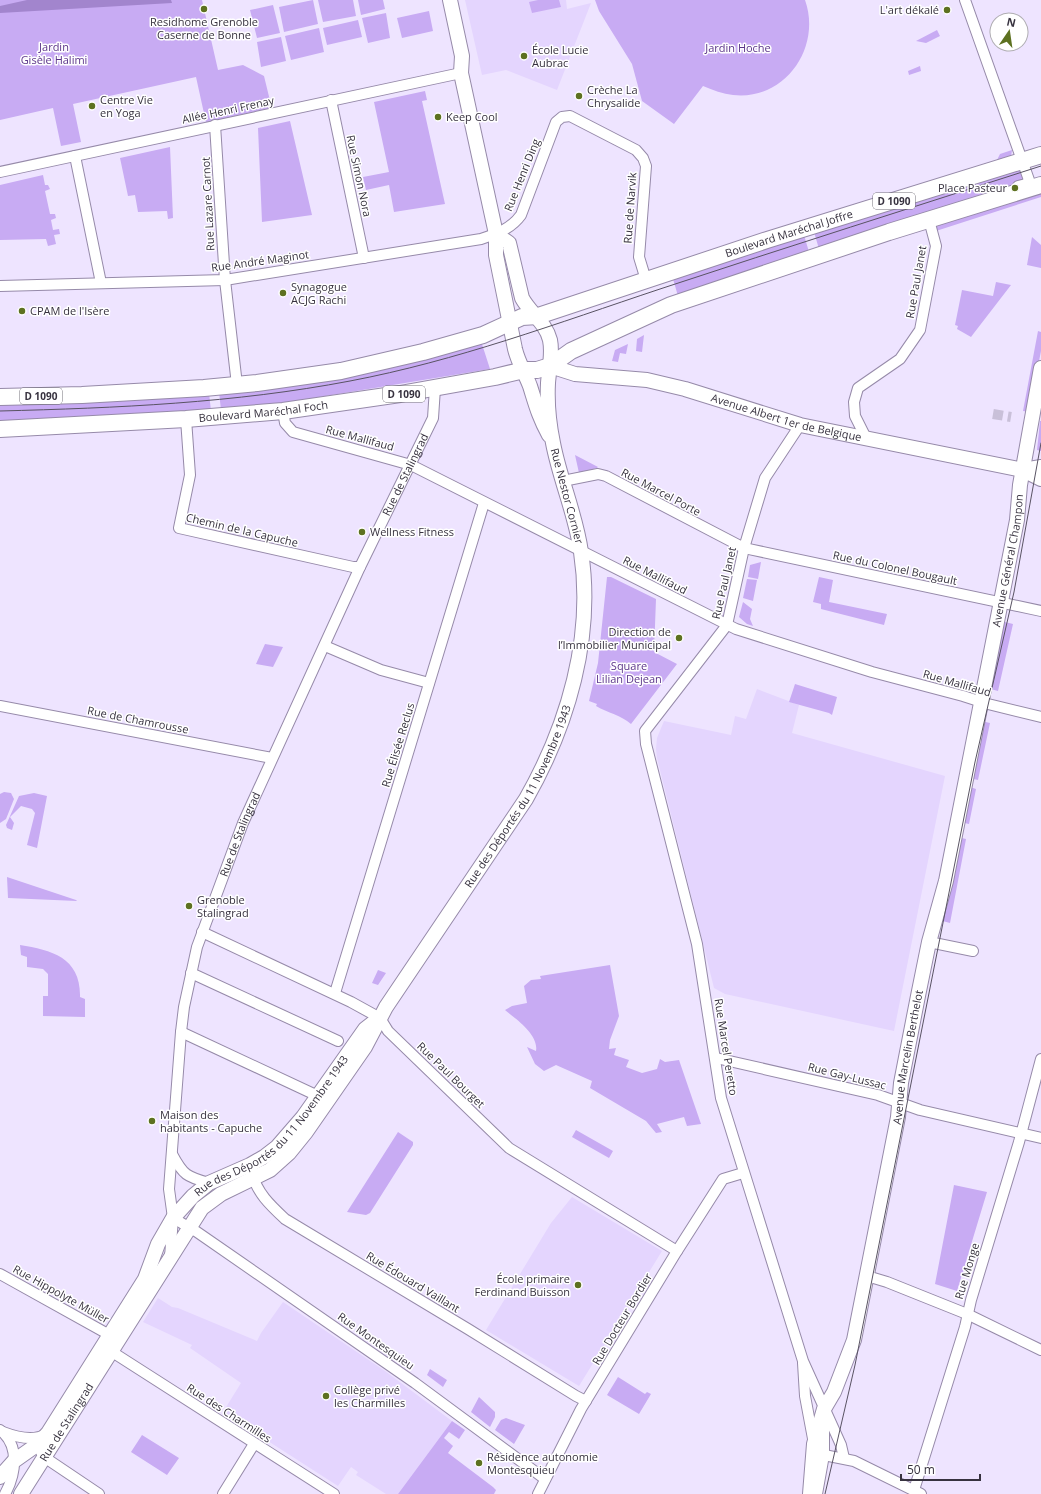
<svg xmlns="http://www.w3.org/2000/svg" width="1041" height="1494" font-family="'Open Sans',sans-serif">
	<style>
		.built { fill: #e4d5fe }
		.green { fill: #c8abf3 }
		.water { fill: #a285cd }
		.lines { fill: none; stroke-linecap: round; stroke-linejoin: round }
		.street-tunnel { stroke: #c9c0d9; stroke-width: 10; stroke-dasharray: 10 5; stroke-linecap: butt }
		.street-casing { stroke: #968aa9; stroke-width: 12 }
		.secondary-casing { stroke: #968aa9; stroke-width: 16 }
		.primary-casing { stroke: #968aa9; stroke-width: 18 }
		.street { stroke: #fff; stroke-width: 10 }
		.secondary { stroke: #fff; stroke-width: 14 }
		.primary { stroke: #fff; stroke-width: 16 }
		.tram { stroke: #595363; stroke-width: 1 }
		.poi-dot { fill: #5d7120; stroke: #fff; stroke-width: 1.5 }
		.labels { text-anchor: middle; stroke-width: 3; stroke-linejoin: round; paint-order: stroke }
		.shield { fill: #fff; stroke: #737079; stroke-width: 1 }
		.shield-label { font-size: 10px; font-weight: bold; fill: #37323f }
		.poi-label { font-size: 11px; fill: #37323f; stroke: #fff; text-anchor: start }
		.park-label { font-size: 11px; fill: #5b3489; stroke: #fff }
		.street-label { font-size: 11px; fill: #37323f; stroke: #fff }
	</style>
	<rect width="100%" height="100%" fill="#eee4ff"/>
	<path class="built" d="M465,0H566L567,9L591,3L557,90L506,70L482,75Z
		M757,689L799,705L792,733L945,776L894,1031L725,994L714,988L657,758L656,749L657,738L664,721L731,735L735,716L746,719Z
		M572,1197L662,1251L579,1386L486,1330L551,1223Z
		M158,1298L172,1307L178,1308L257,1341L261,1333L283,1302L385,1371L452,1421L398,1494H386L356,1475L358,1472L351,1467L338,1486L223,1412L241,1383L190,1348L192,1345L143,1322Z"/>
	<path class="green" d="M0,0H202L218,70L243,65L264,76L273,113L207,127L196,77L73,104L81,142L61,146L53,108L0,120Z
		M313,0L318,24L284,32L279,7Z
		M318,0H353L356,16L323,22Z
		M358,0H383L385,9L361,15Z
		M538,0H559L561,7L532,13L529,2Z
		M595,0H805C822,47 785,101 733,95C723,94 713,90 703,86L674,124L642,101L632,64L599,11Z
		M273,5L280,33L257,38L250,10Z
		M429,11L433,31L402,38L397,18Z
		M386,13L390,38L368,43L362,18Z
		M358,20L362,37L327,45L323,28Z
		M319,28L324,52L291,60L285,36Z
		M937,30L940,36L926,43L916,41Z
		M281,37L286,61L261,67L257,42Z
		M920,66L921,71L909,75L908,71Z
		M425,91L427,100L422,101L445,204L394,212L389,185L366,190L363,177L389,172L374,102Z
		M290,121L312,215L262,222L258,128Z
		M170,147L173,218L168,219L167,211L138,212L135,195L128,196L120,158Z
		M1012,150L1011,157L996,162L1000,154Z
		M1020,168L1024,178L1022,182L997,190L985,196L819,249L814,232Z
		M43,175L45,185H48L50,189L45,191L50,214H55L56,218L51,220L53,230L59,229L60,234L54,235L56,244L48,246L46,239L0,240V185Z
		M1041,191V197L936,231L937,225Z
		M804,235L809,252L678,296L673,279Z
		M1032,237L1041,245V268L1027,265Z
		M996,282L1011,285L974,333L971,337L957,329L958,326L955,325L962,290L993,296Z
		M1038,331L1041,332V351L1029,412L1023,411Z
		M644,335L642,352L636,351L637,339Z
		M481,341L490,369L271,405L221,410L219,392Z
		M628,344L626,354L620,353L618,362L612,361L615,350Z
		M209,393L211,411L0,422V404Z
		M1040,421H1041V451L1037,450Z
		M575,455L598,467L597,468L579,473Z
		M761,562L758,579L748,577L750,565Z
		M607,577H611L656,599L654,652L677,664L631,724C621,715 608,713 596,706L597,704L589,701L598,663Z
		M819,577L833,580L829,602L887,614L884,625L821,609V604L813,602Z
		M747,579L757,580L753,601L743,598Z
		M743,602L752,609L750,619L753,626L747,624L739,617Z
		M1001,621L1013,624L998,691L987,688Z
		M265,644L283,647L273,667L256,664Z
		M795,684L837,697L832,715L829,713L789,702Z
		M981,721L990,723L978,780L969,778Z
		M967,786L976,789L969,824L960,822Z
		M4,792L11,793L14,799L6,819L0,823V794Z
		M34,793L47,796L37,848L27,845L35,813L32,809L21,806L10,817L14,823L12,830L7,828L6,825L19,796Z
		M957,837L966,839L950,923L939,920Z
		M7,877L76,900L77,901L8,898Z
		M20,945C52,950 81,958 80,997L85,999V1017L43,1016V996H48V974L43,969L27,967V957L21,955Z
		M610,965L619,1016L610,1040L609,1049L616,1048L614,1055L629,1060L626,1067L642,1073L657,1069L660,1059L665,1062L679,1060L701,1124L687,1126L684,1117L657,1124L662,1132L656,1133L646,1121L590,1088L592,1081L556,1065L544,1071L535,1064L527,1047L536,1051C539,1035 516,1019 505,1010L512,1006L527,1003L524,986L531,980L541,979L540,976Z
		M378,970L386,973L378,985L372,983Z
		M576,1130L613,1151L609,1158L572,1137Z
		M398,1132L413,1142V1145L370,1213L366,1215L347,1212Z
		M954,1185L987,1192L957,1291L935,1284Z
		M430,1369L447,1380L443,1387L427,1375Z
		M618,1377L645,1394L647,1392L651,1394L639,1414L607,1395Z
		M479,1397L495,1412V1417L490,1427L471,1412Z
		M506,1418L525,1425L514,1444L495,1430L501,1420Z
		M452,1421L465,1430L459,1439L449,1432L444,1438L453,1446L448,1453L493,1487L496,1490L494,1494H398Z
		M142,1435L179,1458L167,1475L131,1452Z"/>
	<path class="water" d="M27,0H171L172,3L0,13V6Z"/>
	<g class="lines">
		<path class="street-tunnel" d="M993,414L1011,417"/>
		<defs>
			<g id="street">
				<path d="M965,0L1029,180L1026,184L1018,186"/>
				<path d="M331,100L364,258"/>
				<path d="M215,125L225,280L237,385"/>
				<path d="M75,156L101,283"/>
				<path d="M0,172L461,73"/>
				<path d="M0,286L225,280L481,239C496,234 511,229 521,215L556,122L562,117L570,116L636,150L643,158L646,166L639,257L646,280"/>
				<path d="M283,411L285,423L293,432L411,465L736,629L872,672L963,696L988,704L1041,717"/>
				<path d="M186,419L190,475L179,528L353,567H360"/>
				<path d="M800,425L765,478L744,548L727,625L645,731L646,744L697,944L721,1098L803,1361L841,1445L844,1458"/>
				<path d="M866,438L855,416L854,402L858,388L900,359L920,330L936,246L929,220"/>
				<path d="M563,481L598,474L606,476L744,548L1041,611"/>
				<path d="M325,646L381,670L429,683"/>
				<path d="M0,706L272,758"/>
				<path d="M202,932L351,1002L380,1018L388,1031L509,1148L677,1251"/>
				<path d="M929,942L973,951"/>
				<path d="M191,973L338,1041"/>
				<path d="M335,993L484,503"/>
				<path d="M181,1032L318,1096"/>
				<path d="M716,1058L878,1095L920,1110L1041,1138"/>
				<path d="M172,1154C183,1175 187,1177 209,1183"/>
				<path d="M252,1173C257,1193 270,1205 285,1219L468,1329L576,1396L586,1401"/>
				<path d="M173,1218L197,1232L415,1383L545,1479"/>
				<path id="s1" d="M170,1257L173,1218L169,1189L181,1032L184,1007L197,947L243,823L360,567L433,418L435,388"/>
				<path d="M0,1274L115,1338"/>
				<path d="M867,1276L887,1282L967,1314L1041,1350"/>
				<path d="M106,1348L334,1494"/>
				<path d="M803,1363L805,1396L814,1444L824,1455L854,1461L921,1494"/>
				<path d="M0,1430C20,1445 16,1474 5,1494"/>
				<path d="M3,1432C16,1437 33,1442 46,1434"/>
				<path d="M41,1452L44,1457L99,1494"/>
				<path d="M914,1490L965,1327L971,1300L1019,1142L1041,1059"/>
				<path d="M223,1494L254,1444"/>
				<path d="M538,1494L581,1409L677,1251L723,1179L743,1173"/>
				<path d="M817,1494L824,1455V1421"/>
			</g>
			<g id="secondary">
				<path d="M450,0L462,56L461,73L496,234V255L515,349C518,362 525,373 530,386C536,405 539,417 549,435"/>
				<path id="s2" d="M550,366L575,374L647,380L685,389L800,425L1023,470L1041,479"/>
				<path d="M1023,470L1041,467"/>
				<path id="s3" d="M0,1477L14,1461L38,1444L48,1433L145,1279L158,1244L173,1218L193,1196L209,1183L250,1165L264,1157L277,1147L303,1117L365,1029L374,1022"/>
				<path id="s4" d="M21,1494L202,1208L221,1194L270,1170L289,1153L306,1132L365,1047L386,1007L526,799C568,725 594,637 581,552C576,515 560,480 553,443C549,424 547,402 548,383C549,369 553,354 550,340C546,323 530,313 522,298L509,243L496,234"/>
				<path id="s5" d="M810,1494L814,1444L824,1409L834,1392L854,1340L898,1117L901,1083L918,996L929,942L946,881L1017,520L1020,485L1041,368"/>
			</g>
			<g id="primary">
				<path id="s6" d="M0,397L82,395L204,388L257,383L341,371L423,352L483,335L522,317L538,316L767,240L1041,155"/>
				<path id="s7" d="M0,429L186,419L283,411L400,394L495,377L524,370H537L550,366L571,351L671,305L889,232L1041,185"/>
			</g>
		</defs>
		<use href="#street" class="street-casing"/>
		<use href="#secondary" class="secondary-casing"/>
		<use href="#primary" class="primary-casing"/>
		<use href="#street" class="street"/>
		<use href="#secondary" class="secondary"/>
		<use href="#primary" class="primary"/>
		<path class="tram" d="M0,411C117,408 235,403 350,381C456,361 558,323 660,289C787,247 914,207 1041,166
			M825,1494L855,1365L975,762L1014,592L1041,443"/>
	</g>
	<g class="poi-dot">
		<circle cx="204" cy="9" r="4"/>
		<circle cx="947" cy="10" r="4"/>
		<circle cx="524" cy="56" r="4"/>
		<circle cx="579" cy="96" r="4"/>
		<circle cx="92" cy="106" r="4"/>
		<circle cx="438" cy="117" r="4"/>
		<circle cx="1015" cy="188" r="4"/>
		<circle cx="283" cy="293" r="4"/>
		<circle cx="22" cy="311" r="4"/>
		<circle cx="362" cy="532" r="4"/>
		<circle cx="679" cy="638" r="4"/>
		<circle cx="189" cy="906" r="4"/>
		<circle cx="152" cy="1121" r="4"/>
		<circle cx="578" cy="1285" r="4"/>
		<circle cx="326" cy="1396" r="4"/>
		<circle cx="479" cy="1463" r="4"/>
	</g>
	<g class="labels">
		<g class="shield">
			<rect x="873" y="193" width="42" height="16" rx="3"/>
			<rect x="383" y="386" width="42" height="16" rx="3"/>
			<rect x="20" y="388" width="42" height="16" rx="3"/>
		</g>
		<g class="shield-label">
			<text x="894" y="205">D 1090</text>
			<text x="404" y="398">D 1090</text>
			<text x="41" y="400">D 1090</text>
		</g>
		<g class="poi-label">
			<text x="939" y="14" text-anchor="end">L'art dékalé</text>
			<text x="204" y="26" text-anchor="middle">Residhome Grenoble<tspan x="204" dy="13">Caserne de Bonne</tspan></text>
			<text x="532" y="54">École Lucie<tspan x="532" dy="13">Aubrac</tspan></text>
			<text x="587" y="94">Crèche La<tspan x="587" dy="13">Chrysalide</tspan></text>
			<text x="100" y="104">Centre Vie<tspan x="100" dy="13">en Yoga</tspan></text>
			<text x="446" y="121">Keep Cool</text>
			<text x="1007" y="192" text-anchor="end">Place Pasteur</text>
			<text x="291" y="291">Synagogue<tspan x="291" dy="13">ACJG Rachi</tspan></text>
			<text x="30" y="315">CPAM de l'Isère</text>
			<text x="370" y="536">Wellness Fitness</text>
			<text x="671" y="636" text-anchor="end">Direction de<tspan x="671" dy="13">l’Immobilier Municipal</tspan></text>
			<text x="197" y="904">Grenoble<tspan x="197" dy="13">Stalingrad</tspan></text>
			<text x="160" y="1119">Maison des<tspan x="160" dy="13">habitants - Capuche</tspan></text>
			<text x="570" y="1283" text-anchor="end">École primaire<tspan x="570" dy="13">Ferdinand Buisson</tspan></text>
			<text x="334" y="1394">Collège privé<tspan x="334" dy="13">les Charmilles</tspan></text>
			<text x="487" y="1461">Résidence autonomie<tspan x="487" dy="13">Montesquieu</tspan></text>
		</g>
		<g class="park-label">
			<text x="54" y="51">Jardin<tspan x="54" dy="13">Gisèle Halimi</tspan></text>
			<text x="738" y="52">Jardin Hoche</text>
			<text x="629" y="670">Square<tspan x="629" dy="13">Lilian Dejean</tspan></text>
		</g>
		<g class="street-label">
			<text transform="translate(228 110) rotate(-12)" y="4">Allée Henri Frenay</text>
			<text transform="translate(522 175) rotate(-68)" y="4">Rue Henri Ding</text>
			<text transform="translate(359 176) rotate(78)" y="4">Rue Simon Nora</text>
			<text transform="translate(208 204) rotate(-93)" y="4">Rue Lazare Carnot</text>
			<text transform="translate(630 208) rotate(-86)" y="4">Rue de Narvik</text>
			<text dy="4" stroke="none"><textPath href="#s6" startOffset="812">Boulevard Maréchal Joffre</textPath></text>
			<text transform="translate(260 261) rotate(-8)" y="4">Rue André Maginot</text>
			<text transform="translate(916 282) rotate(-80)" y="4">Rue Paul Janet</text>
			<text dy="4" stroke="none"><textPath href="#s7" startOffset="264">Boulevard Maréchal Foch</textPath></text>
			<text dy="4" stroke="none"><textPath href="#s2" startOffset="243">Avenue Albert 1er de Belgique</textPath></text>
			<text transform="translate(360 438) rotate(15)" y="4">Rue Mallifaud</text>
			<text dy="4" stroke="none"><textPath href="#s1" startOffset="829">Rue de Stalingrad</textPath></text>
			<text transform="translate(661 492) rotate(28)" y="4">Rue Marcel Porte</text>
			<text transform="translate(567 496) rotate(75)" y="4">Rue Nestor Cornier</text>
			<text transform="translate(242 530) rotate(13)" y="4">Chemin de la Capuche</text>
			<text dy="4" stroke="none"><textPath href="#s5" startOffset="957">Avenue Général Champon</textPath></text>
			<text transform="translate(895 568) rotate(12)" y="4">Rue du Colonel Bougault</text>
			<text transform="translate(655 575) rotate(27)" y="4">Rue Mallifaud</text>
			<text transform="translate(724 583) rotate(-77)" y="4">Rue Paul Janet</text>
			<text transform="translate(957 683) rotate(16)" y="4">Rue Mallifaud</text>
			<text transform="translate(138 720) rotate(11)" y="4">Rue de Chamrousse</text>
			<text transform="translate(398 745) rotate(-73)" y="4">Rue Élisée Reclus</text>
			<text dy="4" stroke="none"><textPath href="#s4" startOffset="867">Rue des Déportés du 11 Novembre 1943</textPath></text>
			<text dy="4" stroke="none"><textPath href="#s1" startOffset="433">Rue de Stalingrad</textPath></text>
			<text transform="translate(726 1047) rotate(81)" y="4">Rue Marcel Peretto</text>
			<text dy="4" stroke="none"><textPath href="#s5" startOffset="450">Avenue Marcelin Berthelot</textPath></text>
			<text transform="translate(451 1075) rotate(44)" y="4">Rue Paul Bourget</text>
			<text transform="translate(847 1076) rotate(14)" y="4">Rue Gay-Lussac</text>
			<text dy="4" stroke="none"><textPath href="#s3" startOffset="452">Rue des Déportés du 11 Novembre 1943</textPath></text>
			<text transform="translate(967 1271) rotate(-73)" y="4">Rue Monge</text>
			<text transform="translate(413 1282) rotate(31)" y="4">Rue Édouard Vaillant</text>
			<text transform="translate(61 1294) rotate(29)" y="4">Rue Hippolyte Müller</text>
			<text transform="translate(622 1319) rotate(-59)" y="4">Rue Docteur Bordier</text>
			<text transform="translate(376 1341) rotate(35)" y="4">Rue Montesquieu</text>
			<text transform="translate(229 1413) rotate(33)" y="4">Rue des Charmilles</text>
			<text dy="4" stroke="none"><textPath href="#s4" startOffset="85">Rue de Stalingrad</textPath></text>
		</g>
	</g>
	<g transform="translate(1009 32) rotate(13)"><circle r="19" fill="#ffffff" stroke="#afadb2"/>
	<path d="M0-3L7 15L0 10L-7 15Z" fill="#5d7120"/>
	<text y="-6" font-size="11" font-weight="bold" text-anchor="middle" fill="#37323f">N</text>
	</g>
	<path d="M901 1474v6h79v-6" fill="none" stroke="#37323f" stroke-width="2"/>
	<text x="907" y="1474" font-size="12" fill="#37323f" stroke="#ffffff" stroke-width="3" paint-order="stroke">50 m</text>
</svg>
